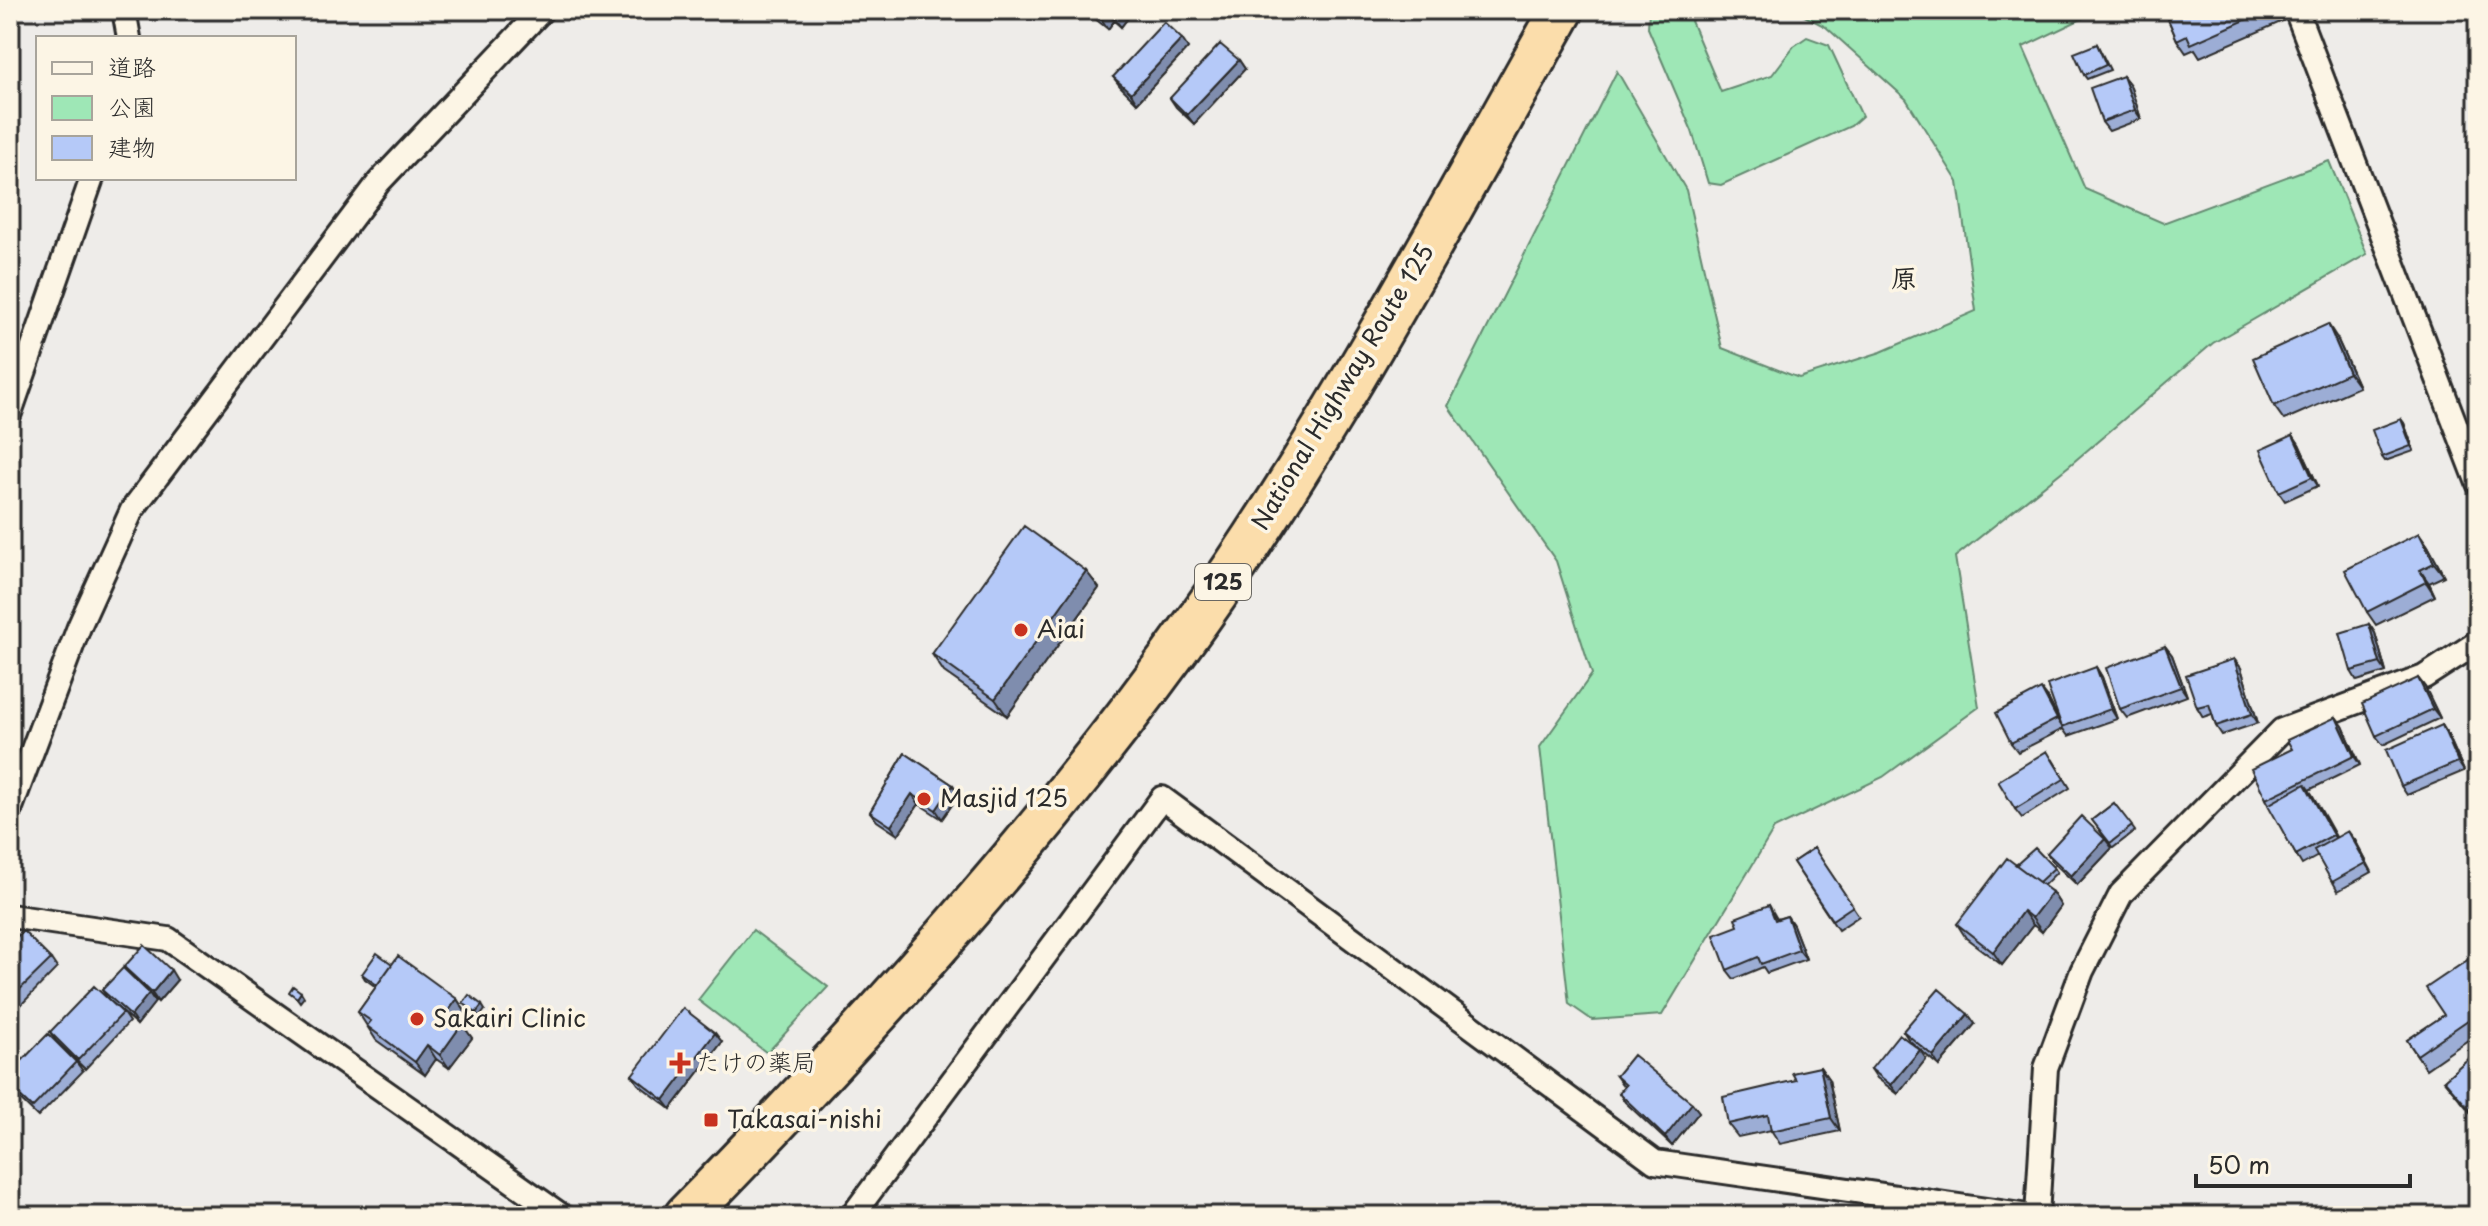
<svg xmlns="http://www.w3.org/2000/svg" width="2488" height="1226" font-family="'Playpen Sans','Klee One',sans-serif">
	<style>
		.green { fill: #9ee7b6; stroke: #648970; stroke-width: 2 }
		.lines { fill: none; stroke-linecap: round; stroke-linejoin: round }
		.street-casing { stroke: #2b2b2b; stroke-width: 28 }
		.highway-casing { stroke: #2b2b2b; stroke-width: 48 }
		.street { stroke: #fcf5e5; stroke-width: 22 }
		.highway { stroke: #fbddab; stroke-width: 42 }
		.wall { fill: #9cadd5; stroke: #2b2b2b; stroke-width: 2 }
		.shaded-wall { fill: #7f8dae; stroke: #2b2b2b; stroke-width: 2 }
		.building { fill: #b5c9f8; stroke: #2b2b2b; stroke-width: 2 }
		.poi-dot { fill: #c8321e; stroke: #fcf5e5; stroke-width: 3 }
		.labels { text-anchor: middle; stroke-width: 7; stroke-linejoin: round; paint-order: stroke }
		.shield { fill: #fcf5e5; stroke: #6a6863; stroke-width: 2 }
		.shield-label { font-size: 22px; font-weight: bold; fill: #2b2b2b }
		.street-label { font-size: 24px; fill: #2b2b2b; stroke: #fcf5e5 }
		.poi-label { font-size: 24px; fill: #2b2b2b; stroke: #fcf5e5; text-anchor: start }
		.neighbourhood-label { font-size: 26px; font-weight: bold; fill: #2b2b2b; stroke: #fcf5e5 }
	</style>
	<rect width="100%" height="100%" fill="#eeece9"/>
	<filter id="ink" filterUnits="userSpaceOnUse"><feTurbulence type="fractalNoise" baseFrequency=".0125" numOctaves="2"/><feDisplacementMap in="SourceGraphic" scale="16" xChannelSelector="R" yChannelSelector="G"/><feConvolveMatrix kernelMatrix="1 2 1 2 8 2 1 2 1" color-interpolation-filters="sRGB"/></filter>
	<g filter="url(#ink)">
		<path class="green" d="M1649,10H1704L1691,21L1721,92L1772,75L1794,46L1807,37L1829,45L1862,116L1851,126L1721,185L1708,183L1692,131L1648,28Z
			M1793,10H2100L2023,47L2085,189L2163,223L2329,161L2367,254L2213,343L2070,465L1955,557L1979,707L1883,777L1774,829L1662,1015L1592,1020L1569,1004L1540,747L1592,674L1556,561L1448,406L1617,71L1686,190L1722,348L1799,378L1881,352L1976,311L1958,182L1906,99L1826,27Z
			M753,930L828,987L767,1053L698,1000Z"/>
		<g class="lines">
			<defs>
				<path id="street" d="M124,10L129,38
					M2296,10L2478,483
					M10,413L92,178
					M10,810L79,627L132,510L379,182L542,10
					M10,916L168,939L562,1216
					M852,1216L1162,798L1655,1162L2028,1216
					M2037,1216L2046,1068L2082,971L2121,894L2282,730L2424,677L2478,642"/>
				<path id="highway" d="M686,1216C870,1027 1047,832 1200,617C1336,425 1446,215 1562,10"/>
			</defs>
			<use href="#street" class="street-casing"/>
			<use href="#highway" class="highway-casing"/>
			<use href="#street" class="street"/>
			<use href="#highway" class="highway"/>
		</g>
		<path class="wall" d="M1084,10H1134L1121,27L1114,21L1108,29Z
			M2164,10H2278L2283,21L2200,57L2195,49L2186,53L2177,40Z
			M2097,44L2110,70L2087,79L2084,75Z
			M1188,48L1137,103L1120,86L1113,77Z
			M1239,60L1245,69L1194,124L1176,107L1170,98Z
			M2123,76L2130,85L2141,119L2109,131L2102,122Z
			M2337,338L2359,387L2284,420L2274,406Z
			M2401,419L2404,423L2414,451L2385,461L2382,457Z
			M2293,435L2299,444L2318,486L2285,501L2279,492Z
			M2419,533L2428,546L2444,576L2429,583L2435,596L2376,625L2367,612Z
			M1086,571L1099,588L1007,716L944,672L932,654Z
			M2369,624L2375,633L2386,672L2357,681L2351,671Z
			M2165,646L2172,655L2187,696L2127,718L2120,709Z
			M2234,659L2241,668L2258,723L2222,735L2216,726L2212,714L2203,717L2197,707Z
			M2096,667L2102,677L2117,719L2068,736L2063,729L2018,752L2011,743L2048,698L2060,723Z
			M2418,678L2425,687L2440,718L2383,745L2376,736Z
			M2336,717L2343,726L2360,765L2309,790L2336,838L2355,840L2372,872L2338,891L2318,856L2302,865L2296,855L2266,799L2292,749Z
			M2442,725L2448,735L2464,771L2407,795L2401,786Z
			M905,753L953,785L959,795L942,819L919,804L898,835L877,821L870,812Z
			M2053,760L2070,788L2022,818L2015,809Z
			M2114,803L2135,831L2113,848L2092,820Z
			M1814,848L1859,916L1838,930L1793,862Z
			M2112,848L2077,885L2053,862L2047,853Z
			M2016,865L2054,868L2057,872L2043,886L2052,892L2061,906L2042,932L2033,925L2002,965L1966,938L1957,924Z
			M1769,905L1777,919L1787,916L1793,925L1806,959L1767,973L1763,967L1734,979L1727,970L1738,926Z
			M10,943L51,959L57,968L18,1008L10,1000Z
			M2478,953V1033L2426,1069L2407,1040L2444,1015Z
			M392,964L457,999L466,1013L460,1022L472,1038L449,1068L436,1059L425,1075L376,1040L358,1012L376,987L365,979L362,974Z
			M124,967L177,980L158,1002L150,994L155,1002L137,1025L108,999L102,990L129,975Z
			M123,1013L129,1022L85,1069L56,1041L50,1032Z
			M1968,1014L1975,1024L1939,1066L1909,1040L1903,1031Z
			M715,1033L722,1042L671,1109L638,1084L632,1075Z
			M2478,1050V1122L2444,1080Z
			M1926,1059L1898,1094L1877,1078L1871,1069Z
			M76,1062L83,1071L38,1117L10,1090V1073Z
			M1820,1067L1829,1080L1840,1131L1780,1144L1771,1130L1738,1137L1728,1124Z
			M1616,1076L1692,1103L1699,1112L1672,1146L1625,1102L1619,1093L1624,1087Z"/>
		<path class="shaded-wall" d="M1120,10H1134L1121,27L1114,18Z
			M1107,12L1114,21L1108,29L1102,20Z
			M1182,39L1188,48L1137,103L1131,93Z
			M1239,60L1245,69L1194,124L1187,115Z
			M2123,76L2130,85L2141,119L2135,110Z
			M2328,324L2337,338L2359,387L2349,373Z
			M2401,419L2404,423L2414,451L2411,446Z
			M2293,435L2299,444L2318,486L2312,477Z
			M2419,533L2428,546L2444,576L2434,563Z
			M2420,570L2429,583L2435,596L2426,582Z
			M1086,571L1099,588L1007,716L995,699Z
			M2369,624L2375,633L2386,672L2380,663Z
			M2165,646L2172,655L2187,696L2181,687Z
			M2234,659L2241,668L2258,723L2252,714Z
			M2096,667L2102,677L2117,719L2111,709Z
			M2418,678L2425,687L2440,718L2433,709Z
			M2041,689L2048,698L2063,728L2057,719Z
			M2336,717L2343,726L2360,765L2354,756Z
			M2442,725L2448,735L2464,771L2458,762Z
			M2305,784L2312,794L2340,844L2333,835Z
			M953,785L959,795L942,819L936,810Z
			M912,794L919,804L898,835L891,826Z
			M2348,831L2355,840L2372,872L2366,863Z
			M2105,839L2112,848L2077,885L2071,876Z
			M2052,892L2061,906L2042,932L2032,918Z
			M2023,911L2033,925L2002,965L1993,952Z
			M1787,916L1793,925L1806,959L1799,950Z
			M171,970L177,980L158,1002L152,993Z
			M301,992L304,997L300,1002L297,998Z
			M149,993L155,1002L137,1025L131,1016Z
			M457,999L466,1013L457,1027L447,1013Z
			M482,1005L485,1010L479,1018L476,1013Z
			M1968,1014L1975,1024L1939,1066L1933,1056Z
			M462,1024L472,1038L449,1068L440,1055Z
			M715,1033L722,1042L671,1109L664,1100Z
			M427,1045L436,1059L425,1075L415,1062Z
			M1920,1050L1926,1059L1898,1094L1891,1085Z
			M1820,1067L1829,1080L1840,1131L1831,1118Z
			M1692,1103L1699,1112L1672,1146L1665,1137Z"/>
		<path class="building" d="M1089,10H1120L1114,18L1107,12L1102,20Z
			M2164,10H2268L2191,44L2187,35L2177,40Z
			M1164,22L1182,39L1131,93L1113,77Z
			M1220,44L1239,60L1187,115L1170,98Z
			M2097,44L2106,65L2084,75L2074,53Z
			M2123,76L2135,110L2102,122L2090,88Z
			M2328,324L2349,373L2274,406L2253,358Z
			M2401,419L2411,446L2382,457L2372,430Z
			M2293,435L2312,477L2279,492L2260,450Z
			M1024,526L1086,571L995,699L932,654Z
			M2419,533L2434,563L2420,570L2426,582L2367,612L2345,570Z
			M2369,624L2380,663L2351,671L2340,633Z
			M2165,646L2181,687L2120,709L2106,668Z
			M2234,659L2252,714L2216,726L2209,704L2197,707L2186,675Z
			M2096,667L2111,709L2062,727L2047,685Z
			M2418,678L2433,709L2376,736L2362,704Z
			M2041,689L2057,719L2011,743L1996,713Z
			M2336,717L2354,756L2266,799L2251,769L2292,749L2287,740Z
			M2442,725L2458,762L2401,786L2386,750Z
			M2047,751L2064,779L2015,809L1998,781Z
			M905,753L953,785L936,810L912,794L891,826L870,812Z
			M2305,784L2333,835L2296,855L2268,805Z
			M2114,803L2132,826L2110,843L2092,820Z
			M2081,816L2105,839L2071,876L2047,853Z
			M2348,831L2366,863L2332,882L2314,850Z
			M1814,848L1853,906L1832,920L1793,862Z
			M2035,848L2054,868L2039,882L2016,865Z
			M2007,858L2052,892L2032,918L2023,911L1993,952L1957,924Z
			M1769,905L1775,920L1787,916L1799,950L1761,964L1758,957L1727,970L1714,935L1738,926L1735,918Z
			M23,931L51,959L11,998L10,997V943Z
			M144,945L171,970L152,993L124,967Z
			M377,953L392,964L377,985L362,974Z
			M2478,953V1013L2417,1055L2407,1040L2444,1015L2426,988Z
			M398,956L457,999L447,1013L462,1024L440,1055L427,1045L415,1062L367,1026L371,1021L358,1012Z
			M123,968L149,993L131,1016L102,990Z
			M94,986L123,1013L78,1060L50,1032Z
			M293,986L301,992L297,998L289,992Z
			M1939,989L1968,1014L1933,1056L1903,1031Z
			M469,995L482,1005L476,1013L463,1003Z
			M683,1008L715,1033L664,1100L632,1075Z
			M48,1034L76,1062L32,1108L10,1087V1073Z
			M1899,1034L1920,1050L1891,1085L1871,1069Z
			M2478,1050V1117L2477,1118L2444,1080Z
			M1633,1055L1692,1103L1665,1137L1619,1093L1626,1085L1616,1076Z
			M1820,1067L1831,1118L1771,1131L1768,1115L1728,1124L1723,1097L1796,1080L1792,1073Z
			M462,1208L463,1216H425L424,1213Z"/>
	</g>
	<g class="poi-dot">
		<circle cx="1021" cy="630" r="8"/>
		<circle cx="924" cy="799" r="8"/>
		<circle cx="417" cy="1019" r="8"/>
		<path d="M676 1051h8v8h8v8h-8v8h-8v-8h-8v-8h8z"/>
		<rect x="703" y="1112" width="16" height="16" rx="4"/>
	</g>
	<g class="labels">
		<rect class="shield" x="1195" y="564" width="56" height="36" rx="6"/>
		<g class="shield-label">
			<text x="1223" y="590">125</text>
		</g>
		<g class="street-label">
			<text transform="translate(1343 387) rotate(-59)" y="8">National Highway Route 125</text>
		</g>
		<g class="poi-label">
			<text x="1037" y="638">Aiai</text>
			<text x="940" y="807">Masjid 125</text>
			<text x="433" y="1027">Sakairi Clinic</text>
			<text x="696" y="1071">たけの薬局</text>
			<text x="727" y="1128">Takasai-nishi</text>
		</g>
		<g class="neighbourhood-label">
			<text x="1904" y="288">原</text>
		</g>
	</g>
	<rect width="2488" height="1226" fill="none" stroke="#fcf5e5" stroke-width="40"/>
	<rect x="20" y="20" width="2448" height="1186" fill="none" stroke="#2b2b2b" stroke-width="3" filter="url(#ink)"/>
	<rect x="36" y="36" width="260" height="144" fill="#fcf5e5" stroke="#a8a49b" stroke-width="2"/>
	<rect x="52" y="62" width="40" height="12" fill="#fcf5e5" stroke="#a8a49b" stroke-width="2"/>
	<text x="108" y="76" font-size="24" fill="#2b2b2b">道路</text>
	<rect x="52" y="96" width="40" height="24" fill="#9ee7b6" stroke="#a8a49b" stroke-width="2"/>
	<text x="108" y="116" font-size="24" fill="#2b2b2b">公園</text>
	<rect x="52" y="136" width="40" height="24" fill="#b5c9f8" stroke="#a8a49b" stroke-width="2"/>
	<text x="108" y="156" font-size="24" fill="#2b2b2b">建物</text>
	<path d="M2196 1174v12h214v-12" fill="none" stroke="#2b2b2b" stroke-width="4"/>
	<text x="2208" y="1174" font-size="24" fill="#2b2b2b" stroke="#fcf5e5" stroke-width="6" paint-order="stroke">50 m</text>
</svg>
